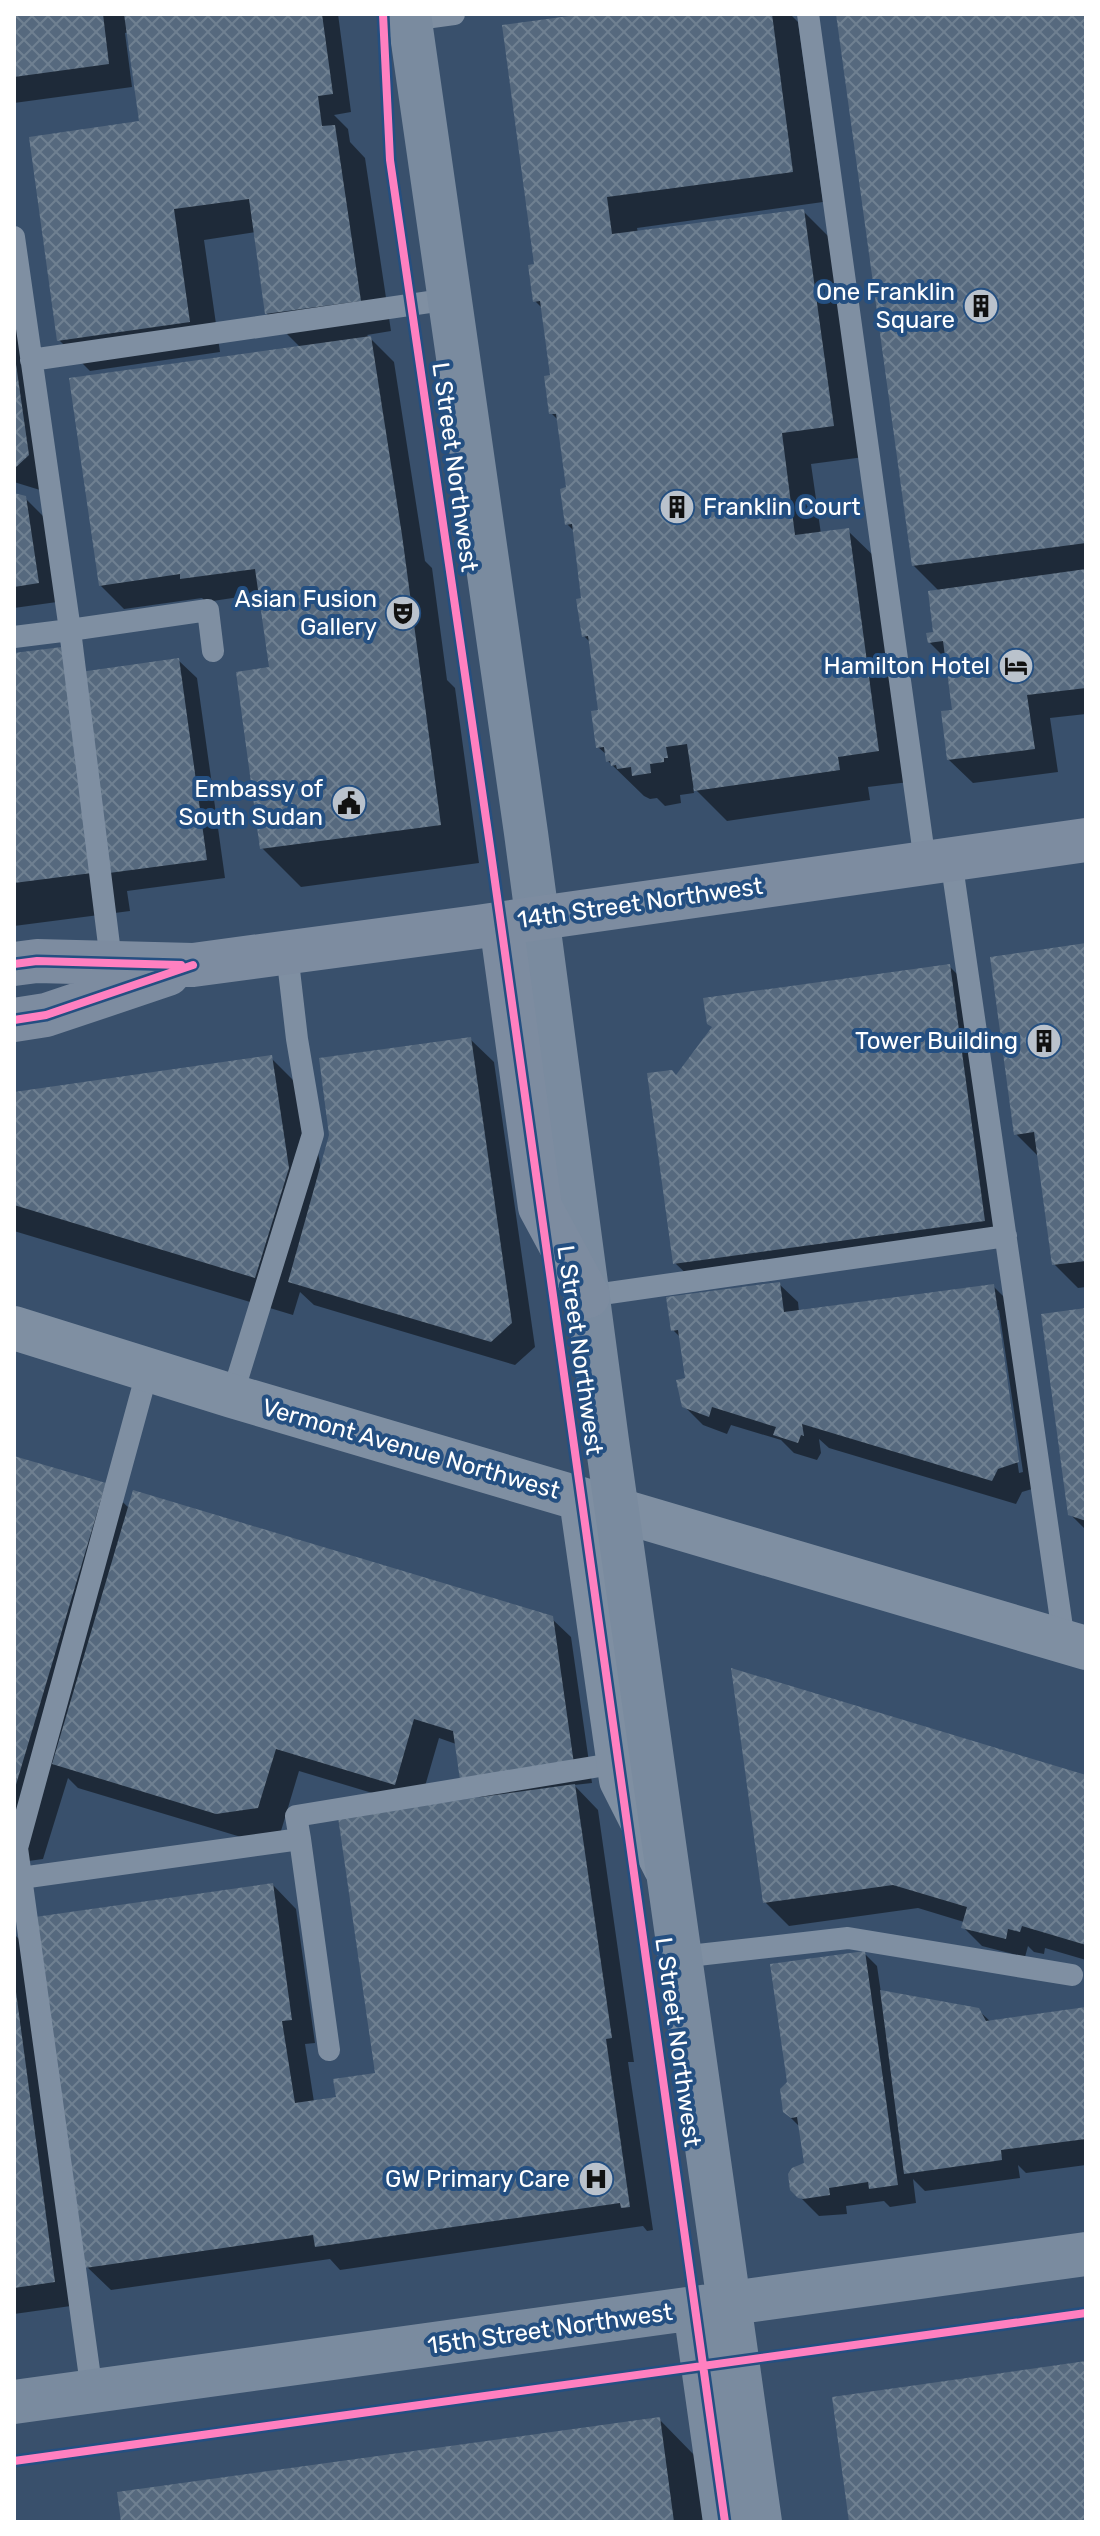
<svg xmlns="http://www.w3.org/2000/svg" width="1100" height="2536" font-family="Rubik,sans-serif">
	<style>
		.shadow { fill: #0007; fill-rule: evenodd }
		.building { fill: url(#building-cross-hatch) }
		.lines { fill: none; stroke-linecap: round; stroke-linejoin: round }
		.service { stroke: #7f8fa2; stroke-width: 22 }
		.tertiary { stroke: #7f8fa2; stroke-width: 44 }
		.secondary { stroke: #7a8b9f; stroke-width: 44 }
		.primary { stroke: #7d8ca0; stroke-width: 44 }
		.cycleway-casing { stroke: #244f81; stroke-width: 13 }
		.cycleway { stroke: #ff80c0; stroke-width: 8 }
		.labels { text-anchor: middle; stroke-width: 8; stroke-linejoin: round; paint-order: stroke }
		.poi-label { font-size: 24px; fill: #fff; stroke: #244f81; text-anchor: end }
		.street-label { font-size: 24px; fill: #fff; stroke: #244f81 }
	</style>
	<defs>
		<pattern id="building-cross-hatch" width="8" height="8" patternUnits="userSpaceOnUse" patternTransform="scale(2)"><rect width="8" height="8" fill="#56697e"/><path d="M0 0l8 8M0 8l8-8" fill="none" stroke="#6f8091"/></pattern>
	</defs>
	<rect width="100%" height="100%" fill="#39506c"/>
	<path class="shadow" d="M14,14H338L351,112L334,115L348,129L350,142L365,158L391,331L367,335L394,362L425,561L432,568L447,680L455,688L479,863L301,887L262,848L273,669L260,594L206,602L202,598L124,609L100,585L301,348L267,314L256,232L204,240L220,352L90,371L59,340L144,123L129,32L125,33L132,87L14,103Z
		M598,14H790L798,22L823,202L637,228L638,233L803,211L834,242L864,457L811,464L821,534L848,531L879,561L909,782L868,787L870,800L727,821L693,787L694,793L680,795L681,803L665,806L657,798L650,799L644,796L608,761V756L598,747L600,712L591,643L584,636L583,600L575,532L567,524L569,489L559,421L551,413L552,377L543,309L535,301L536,265Z
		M838,14H1086V714L1050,718L1058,772L973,783L949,760L954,711L947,660L930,643L935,634L940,592L914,566Z
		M14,258L40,490L14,482Z
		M14,495L25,498L44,517L57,602L14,608Z
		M14,655L86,673L178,660L197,678L225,878L127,891L130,911L14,926Z
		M1086,945V1287L1078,1288L1054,1264L1040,1158L1016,1134Z
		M949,966L968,985L1003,1240L699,1286L675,1263L677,1077L714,1028Z
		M470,1039L494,1062L535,1347L515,1365L314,1305L300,1292L293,1315L14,1231V1094L271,1058L309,1096L321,1171L331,1135Z
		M779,1284L798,1302L799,1312L993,1286L1017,1310L1042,1486L1022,1492L1016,1504L829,1448L819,1439L821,1453L817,1460L794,1453L781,1440L731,1425L727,1434L703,1425L684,1406L687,1380L681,1338L673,1330ZM995,1310H999L1023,1472L1019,1473Z
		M1086,1310V1530L1070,1514Z
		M14,1458L105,1485L130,1509L551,1618L571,1637L592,1783L574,1785L598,1810L634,2062H628L653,2230L647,2231L643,2226L340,2270L330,2259L111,2290L87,2267L273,1885L296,1909L315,2043L305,2044L314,2102L338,2099L377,2075L481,1799L461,1779L456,1744L439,1738L419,1807L299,1771L281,1831L241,1837L78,1788L68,1778L43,1859L14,1863Z
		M1086,1777V1960L1045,1948L1044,1954L1034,1952L1028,1946L1025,1957L982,1946L963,1927L964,1922L918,1908L789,1926L765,1902Z
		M14,1934L30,1950L78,2305L14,2314Z
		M864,1953L877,1966L881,1993L978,2010L991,2022L1086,2009V2165L1026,2173L1018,2165L1020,2178L925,2191L913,2179L916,2203L890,2207L884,2201L846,2206L847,2214L819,2216L792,2189L806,2164L801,2128L786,2113V2084Z
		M659,2419L697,2458L706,2522H123Z"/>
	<path class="building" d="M14,14H103L109,64L14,77Z
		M124,14H322L333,94L318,96L322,126L335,125L361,301L265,314L249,199L174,209L190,322L57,341L29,137L139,121Z
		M584,14H772L793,172L607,197L612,234L804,209L834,426L782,433L795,535L849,528L879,751L838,757L840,770L694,791L687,744L666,747L668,758H664V762L650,764L651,773L632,776L631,767L617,769L616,765L611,766L610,761L606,762L604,747L596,748L591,711L598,710L588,636L582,637L576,599L581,598L572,524L565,525L560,489L566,487L556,414H549L544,376L550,375L540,301L533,302L528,265L534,264L502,25Z
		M836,14H1086V543L912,566Z
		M371,336L402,535L441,825L260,849L236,672L269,667L255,569L180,579V574L99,586L69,378Z
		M14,364H16L29,455L14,469Z
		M14,493L26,496L39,583L14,587Z
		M1086,569V688L1027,695L1035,749L947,760L941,711L952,710L943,641L928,643L926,633L933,632L928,591Z
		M62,647L92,873L14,883V653Z
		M179,658L207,860L109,873L80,672Z
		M1086,943V1261L1052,1265L1034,1132L1014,1135L990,957Z
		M950,964L985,1221L673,1264L647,1073L672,1070L676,1075L712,1027L707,1024L703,998Z
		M471,1037L512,1323L491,1342L288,1282L329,1135L319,1058Z
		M272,1055L289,1168L255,1278L14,1205V1092Z
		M780,1282L784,1312L994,1284L1019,1462L998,1469L992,1481L802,1424L804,1436L801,1435L798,1443L773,1435L776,1427L712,1407L709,1417L682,1407L676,1380L685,1378L678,1330L671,1331L666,1297Z
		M1086,1308V1521L1068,1515L1041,1314Z
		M14,1456L106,1483L15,1788H14Z
		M133,1490L553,1616L574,1764L460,1780L453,1731L414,1719L395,1785L276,1749L258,1808L216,1814L52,1764Z
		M731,1668L1086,1775V1945L1022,1926L1020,1932L1008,1929L1006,1939L961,1928L967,1907L893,1885L763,1903Z
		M575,1784L612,2038L606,2039L630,2207L621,2208L620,2203L315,2247L313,2235L85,2268L35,1917L273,1883L292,2020L282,2021L295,2103L336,2097L333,2079L375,2073L338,1817Z
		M865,1951L898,2185L869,2189L868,2182L829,2188L830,2195L803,2199L798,2198L790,2190L788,2174L792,2168L804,2163L797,2117L791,2118L783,2112L780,2089L787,2082L770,1964Z
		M880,1990L979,2008L986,2021L1086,2007V2139L1001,2150L1002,2160L904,2174Z
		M14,1992H16L55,2282L14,2288Z
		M1086,2361V2522H849L832,2397Z
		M660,2417L674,2522H121L117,2492Z"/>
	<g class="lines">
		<path class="service" d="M808,14L925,862
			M410,20L454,14
			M14,237L70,630L14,637
			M31,360L450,299
			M951,859L1064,1641
			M111,961L70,630L208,610L213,651
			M588,1296L1006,1236
			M232,1396L313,1134L297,1039L287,953
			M300,1839L329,2050
			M21,1878L300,1839L296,1816L624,1762
			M680,1957L848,1938L1072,1975
			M92,2392L17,1848L148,1369"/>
		<path class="tertiary" d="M14,1328L232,1396L1086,1648
			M581,1499L621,1780L665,1867"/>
		<path class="secondary" d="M409,14L526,833L607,1441L760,2522
			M695,2309L725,2522
			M14,2402L1086,2254"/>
		<path class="primary" d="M501,923L540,1207L588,1296
			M14,964L37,961L193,965L477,927L1086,840
			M14,1020L46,1015L168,974"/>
		<defs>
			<path id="cycleway" d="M383,14L390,160L489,839L725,2522
				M14,964L37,961L181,965
				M14,1020L46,1015L193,965
				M14,2461L1086,2313"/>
		</defs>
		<use href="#cycleway" class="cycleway-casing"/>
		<use href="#cycleway" class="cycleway"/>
	</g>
	<defs>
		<symbol id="building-disc" viewBox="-11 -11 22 22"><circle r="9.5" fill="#bac2cc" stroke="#244f81"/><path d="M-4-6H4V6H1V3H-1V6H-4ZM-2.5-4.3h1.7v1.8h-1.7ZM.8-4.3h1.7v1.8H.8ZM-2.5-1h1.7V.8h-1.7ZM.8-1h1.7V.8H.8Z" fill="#111"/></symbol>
		<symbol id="theatre-disc" viewBox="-11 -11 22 22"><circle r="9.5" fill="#bac2cc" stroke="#244f81"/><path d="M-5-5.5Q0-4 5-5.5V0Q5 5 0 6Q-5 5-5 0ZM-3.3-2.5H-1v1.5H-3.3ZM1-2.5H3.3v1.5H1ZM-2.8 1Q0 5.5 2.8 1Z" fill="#111"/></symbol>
		<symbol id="hotel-disc" viewBox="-11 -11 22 22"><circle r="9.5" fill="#bac2cc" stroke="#244f81"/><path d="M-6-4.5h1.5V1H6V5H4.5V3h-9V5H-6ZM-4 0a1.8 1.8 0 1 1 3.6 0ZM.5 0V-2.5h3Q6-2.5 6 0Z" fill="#111"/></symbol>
		<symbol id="civic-disc" viewBox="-11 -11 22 22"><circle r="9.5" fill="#bac2cc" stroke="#244f81"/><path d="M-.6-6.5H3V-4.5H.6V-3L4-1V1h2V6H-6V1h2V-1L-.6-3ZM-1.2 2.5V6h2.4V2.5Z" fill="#111"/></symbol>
		<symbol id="hospital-disc" viewBox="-11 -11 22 22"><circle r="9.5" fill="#bac2cc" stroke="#244f81"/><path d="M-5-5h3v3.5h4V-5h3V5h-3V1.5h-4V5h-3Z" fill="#111"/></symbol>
	</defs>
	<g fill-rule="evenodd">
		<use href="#building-disc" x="961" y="286" width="40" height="40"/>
		<use href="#building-disc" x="657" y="487" width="40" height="40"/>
		<use href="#theatre-disc" x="383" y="593" width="40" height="40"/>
		<use href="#hotel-disc" x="996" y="646" width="40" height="40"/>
		<use href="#civic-disc" x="329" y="783" width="40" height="40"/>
		<use href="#building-disc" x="1024" y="1021" width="40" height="40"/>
		<use href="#hospital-disc" x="576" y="2159" width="40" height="40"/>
	</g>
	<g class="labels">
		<g class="poi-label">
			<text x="955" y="300">One Franklin<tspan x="955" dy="28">Square</tspan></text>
			<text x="703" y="515" text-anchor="start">Franklin Court</text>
			<text x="377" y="607">Asian Fusion<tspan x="377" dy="28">Gallery</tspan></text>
			<text x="990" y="674">Hamilton Hotel</text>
			<text x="323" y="797">Embassy of<tspan x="323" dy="28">South Sudan</tspan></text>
			<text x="1018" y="1049">Tower Building</text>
			<text x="570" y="2187">GW Primary Care</text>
		</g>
		<g class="street-label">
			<text transform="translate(455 467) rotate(82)" y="8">L Street Northwest</text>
			<text transform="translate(640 903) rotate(-8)" y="8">14th Street Northwest</text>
			<text transform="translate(580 1350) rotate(82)" y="8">L Street Northwest</text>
			<text transform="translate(411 1449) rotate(16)" y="8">Vermont Avenue Northwest</text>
			<text transform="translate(678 2042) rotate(82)" y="8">L Street Northwest</text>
			<text transform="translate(550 2329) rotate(-8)" y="8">15th Street Northwest</text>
		</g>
	</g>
	<rect width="1100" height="2536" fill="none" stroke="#ffffff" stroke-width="32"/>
</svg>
